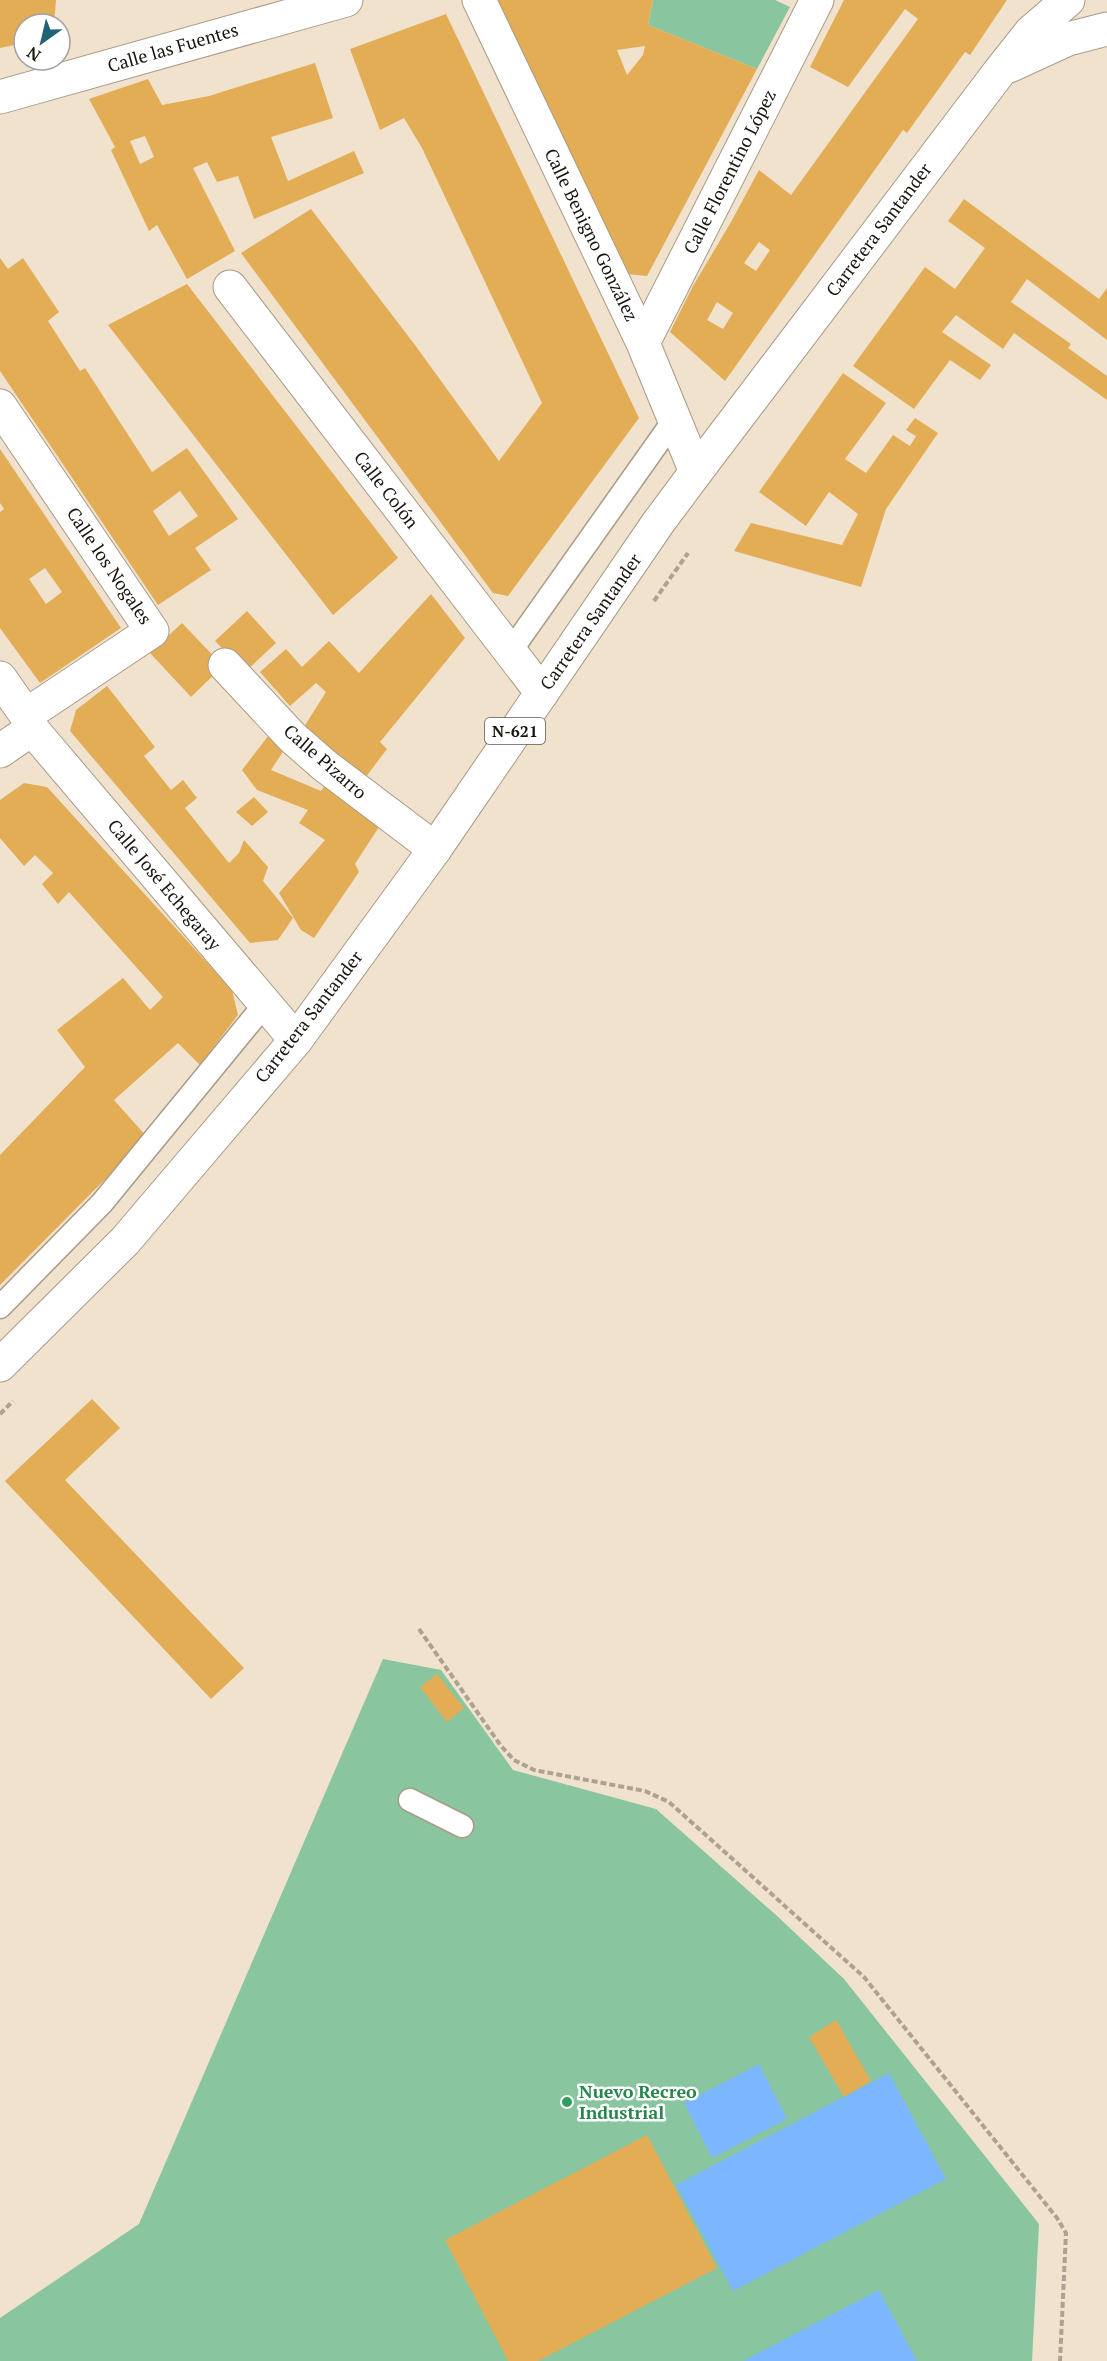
<svg xmlns="http://www.w3.org/2000/svg" width="1107" height="2361" font-family="'PT Serif',serif">
	<style>
		.green { fill: #89c59e }
		.water { fill: #7bb6ff }
		.building { fill: #e3ad56; fill-rule: evenodd }
		.lines { fill: none; stroke-linecap: round; stroke-linejoin: round }
		.service-casing { stroke: #a89b87; stroke-width: 25 }
		.minor-casing { stroke: #a89b87; stroke-width: 35 }
		.trunk-casing { stroke: #a89b87; stroke-width: 35 }
		.path { stroke: #ada191; stroke-width: 4; stroke-dasharray: 6 3; stroke-linecap: butt }
		.service { stroke: #fff; stroke-width: 22 }
		.minor { stroke: #fff; stroke-width: 33 }
		.trunk { stroke: #fff; stroke-width: 33 }
		.leisure-dot { fill: #2e9e5b; stroke: #fff; stroke-width: 2 }
		.labels { text-anchor: middle; stroke-width: 5; stroke-linejoin: round; paint-order: stroke }
		.shield { fill: #fff; stroke: #5e5a56; stroke-width: 1.5 }
		.shield-label { font-size: 16px; font-weight: bold; fill: #19140d }
		.street-label { font-size: 18px; fill: #19140d; stroke: #fff }
		.leisure-label { font-size: 18px; font-weight: bold; fill: #27864d; stroke: #fff; text-anchor: start }
	</style>
	<rect width="100%" height="100%" fill="#f0e2cd"/>
	<path class="green" d="M653,0H775L790,7L757,69L648,25Z
		M383,1659L441,1670L513,1770L656,1809L776,1915L844,1979L1039,2224L1032,2361H0V2318L139,2224Z"/>
	<path class="water" d="M759,2064L787,2119L712,2158L684,2103Z
		M889,2073L946,2179L733,2291L676,2185Z
		M879,2290L917,2361H743Z"/>
	<path class="building" d="M0,0H56L54,24H24V43L0,48Z
		M494,0H653L648,25L757,69L647,276L627,274ZM645,46L643,55L627,75L617,50Z
		M844,0H1007L970,55L965,52L907,133L903,130L725,381L670,332L693,286L731,222L759,170L791,195L918,19L905,9L848,87L810,67ZM759,242L770,250L756,271L744,263ZM717,302L733,313L723,329L707,320Z
		M446,14L639,418L508,596L493,593L241,253L311,209L415,345L499,461L542,403L422,148L404,118L380,130L350,49Z
		M315,63L333,118L271,137L288,181L354,151L364,173L254,219L238,176L217,182L207,162L193,168L235,251L187,279L157,225L149,231L111,150L115,147L89,99L148,79L162,105L209,96ZM145,136L154,157L140,164L130,141Z
		M964,199L1099,299L1107,288V340L1027,279L1011,302L1071,344L1068,348L1107,376V400L1014,333L1003,349L956,315L942,332L991,365L980,380L950,360L914,409L853,366L925,267L955,289L985,248L948,221Z
		M0,258L8,269L23,258L59,312L48,321L80,371L85,368L152,472L187,448L238,519L195,548L211,570L158,605L0,371ZM180,491L198,516L169,536L153,511Z
		M187,284L398,558L333,615L108,325Z
		M843,373L886,403L845,459L866,473L893,435L910,446L916,436L906,430L915,418L938,433L886,509L861,587L734,551L751,523L842,545L858,514L829,492L806,526L759,492Z
		M0,449L121,628L40,683L0,628V512L4,509L0,503ZM45,568L62,592L46,604L29,579Z
		M431,594L465,638L380,742L387,749L362,782L302,730L326,692L316,683L290,706L260,672L286,649L302,667L329,641L359,673Z
		M247,611L276,643L245,672L215,641Z
		M182,623L223,666L191,697L150,653Z
		M107,686L155,747L144,756L171,790L183,780L197,798L185,808L229,863L239,853L244,840L268,867L263,881L293,918L278,940L250,943L70,731L76,710Z
		M272,731L286,747L271,770L321,791L330,778L386,816L355,864L359,872L314,938L301,930L279,893L325,840L299,823L308,810L257,790L242,770Z
		M24,783L47,787L232,990L238,1015L200,1065L178,1043L114,1100L147,1137L0,1285V1155L85,1067L57,1030L123,978L150,1010L163,997L69,892L58,904L42,884L53,873L35,855L24,866L0,838V800Z
		M254,797L268,812L252,826L236,812Z
		M92,1399L120,1428L65,1480L244,1668L211,1699L5,1481Z
		M437,1674L464,1708L447,1722L420,1687Z
		M836,2020L871,2081L844,2097L809,2037Z
		M647,2135L717,2268L538,2361H508L445,2240Z"/>
	<g class="lines">
		<defs>
			<path id="service" d="M510,652L674,420
				M0,1307L102,1203L265,1004
				M410,1800L462,1826"/>
			<path id="minor" d="M479,0L643,343L696,472
				M0,97L346,0
				M230,287L542,693
				M643,343L817,0
				M0,406L152,631L26,715
				M225,665L292,737L324,765L435,849
				M0,678L26,715L32,729L296,1040
				M0,751L32,729"/>
			<path id="trunk" d="M1009,66L1068,39L1107,29
				M0,1365L125,1241L296,1040L435,849L658,523L696,472L1000,71L1031,32L1068,0"/>
		</defs>
		<use href="#service" class="service-casing"/>
		<use href="#minor" class="minor-casing"/>
		<use href="#trunk" class="trunk-casing"/>
		<path class="path" d="M654,601L688,553
			M0,1414L13,1401
			M419,1629L501,1746L514,1760L534,1770L645,1791L669,1802L864,1977L1057,2218L1066,2233L1060,2361"/>
		<use href="#service" class="service"/>
		<use href="#minor" class="minor"/>
		<use href="#trunk" class="trunk"/>
	</g>
	<circle class="leisure-dot" cx="567" cy="2102" r="6"/>
	<g class="labels">
		<rect class="shield" x="485" y="718" width="60" height="26" rx="4.5"/>
		<g class="shield-label">
			<text x="515" y="737">N-621</text>
		</g>
		<g class="street-label">
			<text transform="translate(173 48) rotate(-16)" y="6">Calle las Fuentes</text>
			<text transform="translate(730 172) rotate(-63)" y="6">Calle Florentino López</text>
			<text transform="translate(879 230) rotate(-53)" y="6">Carretera Santander</text>
			<text transform="translate(591 235) rotate(64)" y="6">Calle Benigno González</text>
			<text transform="translate(386 490) rotate(52)" y="6">Calle Colón</text>
			<text transform="translate(109 566) rotate(56)" y="6">Calle los Nogales</text>
			<text transform="translate(591 622) rotate(-55)" y="6">Carretera Santander</text>
			<text transform="translate(325 762) rotate(41)" y="6">Calle Pizarro</text>
			<text transform="translate(164 885) rotate(50)" y="6">Calle José Echegaray</text>
			<text transform="translate(309 1017) rotate(-52)" y="6">Carretera Santander</text>
		</g>
		<g class="leisure-label">
			<text x="579" y="2098">Nuevo Recreo<tspan x="579" dy="21">Industrial</tspan></text>
		</g>
	</g>
	<g transform="translate(42 42) rotate(214)"><circle r="28" fill="#ffffff" stroke="#a3a19e" stroke-width="1.5"/>
	<path d="M0-4.5L10 22L0 15L-10 22Z" fill="#206276"/>
	<text y="-9" font-size="16" font-weight="bold" text-anchor="middle" fill="#19140d">N</text>
	</g>
</svg>
